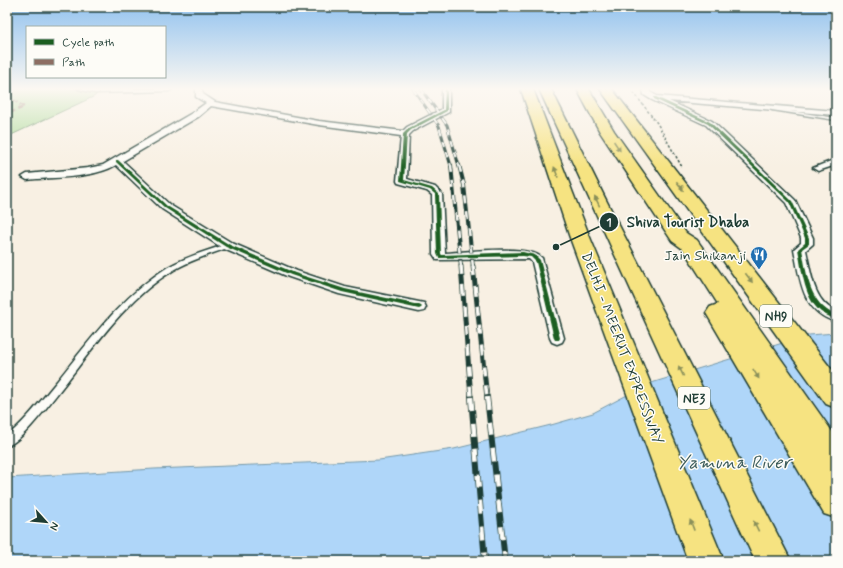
<svg xmlns="http://www.w3.org/2000/svg" width="843" height="568" font-family="Mynerve,sans-serif">
	<style>
		.green { fill: #acda99; stroke: #668c66 }
		.water { fill: #afd6f9; stroke: #7599aa }
		.lines { fill: none; stroke-linecap: round; stroke-linejoin: round }
		.lane-casing { stroke: #1f3d34; stroke-width: 3 }
		.street-casing { stroke: #1f3d34; stroke-width: 3 }
		.highway-casing { stroke: #1f3d34; stroke-width: 3 }
		.path { stroke: #1f3d34; stroke-width: 1.5; stroke-dasharray: 2.5 2; stroke-linecap: butt }
		.lane { fill: #fdfcf7; fill-rule: evenodd }
		.street { fill: #fdfcf7; fill-rule: evenodd }
		.highway { fill: #f6e381; fill-rule: evenodd }
		.rail-far3-casing { stroke: #1f3d34; stroke-width: 3 }
		.rail-far2-casing { stroke: #1f3d34; stroke-width: 4 }
		.rail-far1-casing { stroke: #1f3d34; stroke-width: 5 }
		.rail-casing { stroke: #1f3d34; stroke-width: 6 }
		.rail-far3 { stroke: #fdfcf7; stroke-width: 2; stroke-dasharray: 6; stroke-linecap: butt }
		.rail-far2 { stroke: #fdfcf7; stroke-width: 2.5; stroke-dasharray: 8; stroke-linecap: butt }
		.rail-far1 { stroke: #fdfcf7; stroke-width: 3.5; stroke-dasharray: 10; stroke-linecap: butt }
		.rail { stroke: #fdfcf7; stroke-width: 4.5; stroke-dasharray: 13; stroke-linecap: butt }
		.quiet { stroke: #8d6e63; stroke-width: 2.5; stroke-dasharray: 5 2.5; stroke-linecap: butt }
		.cycleway-casing { stroke: #fdfcf7; stroke-width: 3 }
		.cycleway { fill: #1b5e20; fill-rule: evenodd }
		.oneway { fill: #8a905a }
		.labels { text-anchor: middle; stroke-width: 3; stroke-linejoin: round; paint-order: stroke }
		.shield { fill: #fdfcf7; stroke: #62766e; stroke-width: 1 }
		.shield-label { font-size: 13px; font-weight: bold; fill: #1f3d34 }
		.poi-label { font-size: 14px; fill: #1f3d34; stroke: #fdfcf7; text-anchor: end }
		.street-label { font-size: 14px; fill: #1f3d34; stroke: #fdfcf7 }
		.near-water-label { font-size: 18px; font-style: italic; fill: #3c5c5b; stroke: #fdfcf7 }
		.leader { fill: none; stroke: #1f3d34; stroke-width: 1.5 }
		.callout-dot { fill: #1f3d34; stroke: #fdfcf7; stroke-width: 1.5 }
		.mark-label { font-size: 12px; text-anchor: middle; font-weight: bold; fill: #fff }
		.callout-label { font-size: 15px; text-anchor: middle; font-weight: bold; fill: #1f3d34; stroke: #fdfcf7; stroke-width: 3; stroke-linejoin: round; paint-order: stroke }
	</style>
	<rect width="100%" height="100%" fill="#f8f0e3"/>
	<filter id="ink" filterUnits="userSpaceOnUse"><feTurbulence type="fractalNoise" baseFrequency=".025" numOctaves="2"/><feDisplacementMap in="SourceGraphic" scale="8" xChannelSelector="R" yChannelSelector="G"/><feConvolveMatrix kernelMatrix="1 2 1 2 8 2 1 2 1" color-interpolation-filters="sRGB"/></filter>
	<g filter="url(#ink)">
		<path class="green" d="M7,89H102L95,96L7,137Z"/>
		<path class="water" d="M836,333V561H7V478L154,469L379,460L454,449L551,425L593,413L648,384L809,335Z"/>
		<g class="lines">
			<defs>
				<path id="lane" d="M770,108L836,118V120L772,110L770,109Z
					M228,244L231,246L230,247C211,254 191,260 174,270C128,297 97,343 65,384C52,400 24,440 7,446V436C27,420 42,399 58,380C91,339 123,295 168,267C186,257 208,250 228,244Z"/>
				<path id="street" d="M78,89H173L169,91L95,93Z
					M196,89H202L203,94L215,102L319,121L403,131L407,127L442,109V89H449V112L413,131L409,135L407,179L435,187L442,194L445,253C466,252 528,244 542,258L564,338L562,342L557,344L552,342L550,338L532,262L529,259L437,260L433,254L432,195L427,191L398,183L397,181L401,136L319,125L211,106L198,117L123,161L170,205L232,243L297,271L345,287L424,303L426,307L424,311L419,312L339,294L289,277L224,249L162,209L116,165C93,179 53,177 27,180L22,177L27,174L88,168L103,165L192,113L206,103L196,97Z
					M643,89H649L650,92L657,96L836,111V115L669,101L712,121L795,200L813,238V244L806,250C811,272 813,302 836,311V322C802,312 800,280 794,249L801,243V238L786,203L706,125L652,100L644,95Z
					M836,159V165L818,171L813,168Z"/>
				<path id="highway" d="M521,89H533L589,235L724,561H688L569,235Z
					M539,89H551L605,198L791,561H755Z
					M577,89H589L614,131L686,233L697,240L836,437V518L824,514L706,313L710,307L718,304L683,249L672,241L600,132Z
					M600,89H612L836,375V408L826,404Z"/>
			</defs>
			<use href="#lane" class="lane-casing"/>
			<use href="#street" class="street-casing"/>
			<use href="#highway" class="highway-casing"/>
			<path class="path" d="M631,89L657,123L682,167"/>
			<use href="#lane" class="lane"/>
			<use href="#street" class="street"/>
			<use href="#highway" class="highway"/>
			<defs>
				<path id="rail-far3" d="M413,89L439,126L451,166
					M421,89L447,125L459,166"/>
				<path id="rail-far2" d="M451,165L461,267
					M459,165L464,185L473,267"/>
				<path id="rail-far1" d="M461,266L471,398
					M473,266L487,398"/>
				<path id="rail" d="M471,397L485,561
					M487,397L505,561"/>
			</defs>
			<use href="#rail-far3" class="rail-far3-casing"/>
			<use href="#rail-far2" class="rail-far2-casing"/>
			<use href="#rail-far1" class="rail-far1-casing"/>
			<use href="#rail" class="rail-casing"/>
			<use href="#rail-far3" class="rail-far3"/>
			<use href="#rail-far2" class="rail-far2"/>
			<use href="#rail-far1" class="rail-far1"/>
			<use href="#rail" class="rail"/>
			<path class="quiet" d="M7,96L24,107L7,114"/>
			<defs>
				<path id="cycleway" d="M445,89H447V111L411,130L407,134L404,180L432,188L439,194L441,254L442,255L523,252L535,255L540,260L560,338L559,340H555L554,338L536,262L531,257L523,256L439,258L437,254L435,194L430,190L400,181L403,134L409,128L444,110Z
					M654,97H656L710,122L792,201L809,238V244L802,249C807,275 809,304 836,315V319C832,318 828,316 824,314C804,302 802,270 798,249L805,243V238L789,202L708,124L654,99Z
					M116,160H118L167,206L230,245L295,273L345,289L419,305L421,306L422,307L421,308L419,309L342,292L291,275L226,247L165,208L116,162Z"/>
			</defs>
			<use href="#cycleway" class="cycleway-casing"/>
			<use href="#cycleway" class="cycleway"/>
		</g>
		<defs><path id="oneway-solid" d="M-6-.8H1V-3.2L6.5 0L1 3.2V.8H-6Z"/></defs>
		<g class="oneway">
			<use href="#oneway-solid" transform="translate(617 146) rotate(56)"/>
			<use href="#oneway-solid" transform="translate(556 172) rotate(-110)"/>
			<use href="#oneway-solid" transform="translate(680 186) rotate(53)"/>
			<use href="#oneway-solid" transform="translate(597 201) rotate(-116)"/>
			<use href="#oneway-solid" transform="translate(749 278) rotate(53)"/>
			<use href="#oneway-solid" transform="translate(681 371) rotate(-116)"/>
			<use href="#oneway-solid" transform="translate(756 374) rotate(58)"/>
			<use href="#oneway-solid" transform="translate(692 525) rotate(-111)"/>
			<use href="#oneway-solid" transform="translate(756 526) rotate(-116)"/>
		</g>
	</g>
	<linearGradient id="sky" x2="0" y2="1"><stop stop-color="#91c2ef"/><stop offset="0.53" stop-color="#fcf8f2"/><stop offset="1" stop-color="#fcf8f2" stop-opacity="0"/></linearGradient>
	<rect width="843" height="168" fill="url(#sky)"/>
	<defs>
		<symbol id="restaurant-pin" viewBox="-11 -11 22 30"><path d="M0 17L-7.5 6A9.5 9.5 0 1 1 7.5 6Z" fill="#1f6fb2" stroke="#fdfcf7"/><path d="M-5-6h1v4h1v-4h1v4h1v-4h1v5L-1.5 .5V6h-2V.5L-5-1ZM5-6V6H3V1.5H1.5Q1.5-4 5-6Z" fill="#fff"/></symbol>
	</defs>
	<g fill-rule="evenodd">
		<use href="#restaurant-pin" x="749" y="245" width="20" height="27"/>
	</g>
	<g class="labels">
		<g class="shield">
			<rect x="760" y="305" width="32" height="22" rx="3"/>
			<rect x="678" y="387" width="32" height="22" rx="3"/>
		</g>
		<g class="shield-label">
			<text x="776" y="321">NH9</text>
			<text x="694" y="403">NE3</text>
		</g>
		<g class="poi-label">
			<text x="746" y="260">Jain Shikanji</text>
		</g>
		<g class="street-label">
			<text transform="translate(623 348) rotate(69)" y="5">DELHI - MEERUT EXPRESSWAY</text>
		</g>
		<g class="near-water-label">
			<text x="734" y="468">Yamuna River</text>
		</g>
	</g>
	<path class="leader" d="M556 247L609 222"/>
	<g class="callout-dot">
		<circle cx="556" cy="247" r="4"/>
		<circle cx="609" cy="222" r="10"/>
	</g>
	<g class="mark-label">
		<text x="609" y="226">1</text>
	</g>
	<g class="callout-label">
		<text x="688" y="227">Shiva Tourist Dhaba</text>
	</g>
	<rect width="843" height="568" fill="none" stroke="#fdfcf7" stroke-width="24"/>
	<rect x="12" y="12" width="819" height="544" fill="none" stroke="#1f3d34" stroke-width="1.5" filter="url(#ink)"/>
	<rect x="26" y="26" width="140" height="52" fill="#fdfcf7" stroke="#a4b0a9"/>
	<rect x="34" y="39" width="20" height="6" fill="#1b5e20" stroke="#a4b0a9"/>
	<text x="62" y="46" font-size="12" fill="#1f3d34">Cycle path</text>
	<rect x="34" y="59" width="20" height="6" fill="#8d6e63" stroke="#a4b0a9"/>
	<text x="62" y="66" font-size="12" fill="#1f3d34">Path</text>
	<g transform="translate(46 522) rotate(117)" stroke="#fdfcf7" stroke-width="3" paint-order="stroke">
	<path d="M0-3L7 15L0 10L-7 15Z" fill="#1f3d34"/>
	<text y="-6" font-size="11" font-weight="bold" text-anchor="middle" fill="#1f3d34">N</text>
	</g>
</svg>
